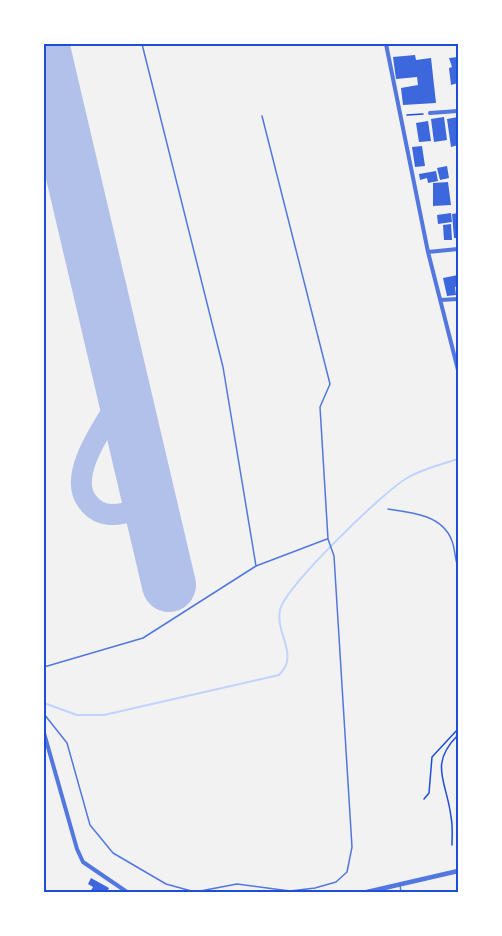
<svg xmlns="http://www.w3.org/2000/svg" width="502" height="936" font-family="Rubik,sans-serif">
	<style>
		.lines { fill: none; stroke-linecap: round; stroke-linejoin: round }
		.stream { stroke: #bfd3fe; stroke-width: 2 }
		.taxiway { stroke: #b2c1ea; stroke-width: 21 }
		.runway { stroke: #b2c1ea; stroke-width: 54 }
		.building { fill: #3d67dc }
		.path { stroke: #1d4ed8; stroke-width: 1.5 }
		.service { stroke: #5277de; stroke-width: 1.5 }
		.minor { stroke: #5277de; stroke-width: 4 }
		.tertiary { stroke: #5277de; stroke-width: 4.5 }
		.neatline { fill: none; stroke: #1d4ed8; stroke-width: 2 }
	</style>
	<rect width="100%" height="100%" fill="#f2f2f2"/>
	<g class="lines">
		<path class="stream" d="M44,703L77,715H104L279,675C300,655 275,634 280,610C285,587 383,492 407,478C422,469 442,464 458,459"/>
		<path class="taxiway" d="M124,392C109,419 66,473 87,501C103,524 128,512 150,506"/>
		<path class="runway" d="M44,52L169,585"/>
	</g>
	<path class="building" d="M415,55L416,60L431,58L436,103L403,105L401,88L418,85L417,77L396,79L393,57Z
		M458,57V83L451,85L449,68L452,67L449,58Z
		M444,117L447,140L434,142L431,119Z
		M458,117V145L451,147L447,119Z
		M428,121L431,141L419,142L416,123Z
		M422,146L425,166L415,167L412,147Z
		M447,166L449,178L440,180L437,168Z
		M436,171L438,181L428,183L427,178L420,180L419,174Z
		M448,182L451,205L433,206V183Z
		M451,213L452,222L438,224L437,215Z
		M458,213V238H454L452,214Z
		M451,224L452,240H444L443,225Z
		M458,275V286L455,287L456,295L447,296L443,278Z
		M91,878L109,888L107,892H90L93,887L88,884Z"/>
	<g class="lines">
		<path class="path" d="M407,115L423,114
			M424,799L429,793L432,757L458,729
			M452,845C452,836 453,826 451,817C447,781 428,765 458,735"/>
		<path class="service" d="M142,44L223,367L256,566
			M388,509C411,512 443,515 452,541C455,549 455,559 458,568
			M44,667L143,638L256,566L327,539
			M44,714L67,743L90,825L113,853L166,884L195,892L237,884L290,891L315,888L336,882L347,872L352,847L334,556L328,539L320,407L330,384L262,116
			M400,885L401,892"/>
		<path class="minor" d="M386,44L428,252L458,370
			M430,113L458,111
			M428,252L458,249
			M440,300L458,299
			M44,733L77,849L83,862L127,892"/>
		<path class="tertiary" d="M367,892L458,871"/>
	</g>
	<rect width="502" height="936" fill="none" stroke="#ffffff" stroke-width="90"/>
	<rect x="45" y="45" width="412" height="846" class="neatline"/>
</svg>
